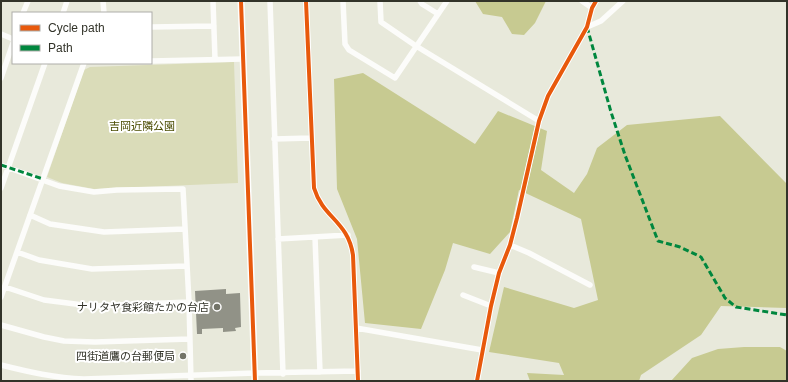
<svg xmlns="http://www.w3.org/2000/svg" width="788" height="382" font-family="Helvetica,'Noto Sans JP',sans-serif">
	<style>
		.green { fill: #dadcb9 }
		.forest { fill: #c7ca91 }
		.building { fill: #919287 }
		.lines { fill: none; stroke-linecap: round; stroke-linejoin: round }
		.street { stroke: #fcfcfa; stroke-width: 5.5 }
		.secondary { stroke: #fcfcfa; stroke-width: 7 }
		.quiet { stroke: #00873e; stroke-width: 3; stroke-dasharray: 6 3; stroke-linecap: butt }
		.cycleway-casing { stroke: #fff; stroke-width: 6 }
		.cycleway { stroke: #e8590c; stroke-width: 4 }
		.poi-dot { fill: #727367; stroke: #fff; stroke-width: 1.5 }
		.labels { text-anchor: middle; stroke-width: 4; stroke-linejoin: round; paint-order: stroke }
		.park-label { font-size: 11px; fill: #494b01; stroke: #fff }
		.poi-label { font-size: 11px; fill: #323329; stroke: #fff; text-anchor: end }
	</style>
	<rect width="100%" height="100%" fill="#e8e9db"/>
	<path class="green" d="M234,62L238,183L94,189L62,183L47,177L84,70L90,67Z"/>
	<path class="forest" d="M475,1H546L535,23L524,35L512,34L502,17L483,14Z
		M363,73L475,144L498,111L547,131L541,170L574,193L587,174L597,148L627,125L720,116L787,184V308L721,306L701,335L641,375L639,381H530L527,373L564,375L559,363L489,352L504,287L574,308L598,300L581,219L519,190L510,232L490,254L453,243L445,270L421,329L365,323L357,239L337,189L334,79Z
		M744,347H780L787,351V381H671L692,358L718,349Z"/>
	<path class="building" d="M226,289V294L240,293L241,327L235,328L236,331L223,332V328L202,329V334H197L195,291Z"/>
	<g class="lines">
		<path class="street" d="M103,1L104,13
			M213,1L215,59
			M270,1L283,374
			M306,1L314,188C323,218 348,221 353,255L358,381
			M343,1L345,44L349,50L395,78L447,1
			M380,1L381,22L416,46L539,121
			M420,1L422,4L438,14
			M582,1L592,8
			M23,13L28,1
			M63,13L67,1
			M151,27L214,26
			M587,27L601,21L623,1
			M1,34L13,39
			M151,61L243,59
			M1,78L13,43
			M274,139L311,138
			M1,165L59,186L94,192L117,190L183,189L189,302L191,381
			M1,188L45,63
			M30,215L50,224L104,232L185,229
			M315,237L320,372
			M278,239L348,235
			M510,245L529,253L590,285
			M17,252L39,260L92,269L187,266
			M474,267L499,273
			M5,287L44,300L91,306L189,302
			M463,295L491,306
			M1,297L84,63
			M1,325L44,337L64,341L95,342L190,339
			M356,328L482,350
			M1,365C29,372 55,378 84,379L255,373L358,371
			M477,381L491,306L499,273L510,245L517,218L539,121L548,96L587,27L592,8L596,1"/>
		<path class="secondary" d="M241,1L255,381"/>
		<path class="quiet" d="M587,27L611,112L625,155L658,241L680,247L701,257L725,298L736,307L787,315
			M1,165L43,179"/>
		<defs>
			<path id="cycleway" d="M241,1L255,381
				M306,1L314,188C323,218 348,221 353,255L358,381
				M477,381L491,306L499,273L510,245L517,218L539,121L548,96L587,27L592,8L596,1"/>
		</defs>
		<use href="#cycleway" class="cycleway-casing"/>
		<use href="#cycleway" class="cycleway"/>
	</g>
	<g class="poi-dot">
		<circle cx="217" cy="307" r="4"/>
		<circle cx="183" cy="356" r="4"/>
	</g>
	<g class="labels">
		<g class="park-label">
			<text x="142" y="130">吉岡近隣公園</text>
		</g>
		<g class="poi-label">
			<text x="209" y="311">ナリタヤ食彩館たかの台店</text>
			<text x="175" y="360">四街道鷹の台郵便局</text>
		</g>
	</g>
	<rect width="788" height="382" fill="none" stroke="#323329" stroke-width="4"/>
	<rect x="12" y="12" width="140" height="52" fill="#ffffff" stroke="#adada9"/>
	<rect x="20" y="25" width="20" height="6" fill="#e8590c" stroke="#adada9"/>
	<text x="48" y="32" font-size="12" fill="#323329">Cycle path</text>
	<rect x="20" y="45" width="20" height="6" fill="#00873e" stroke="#adada9"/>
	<text x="48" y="52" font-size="12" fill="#323329">Path</text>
</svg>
